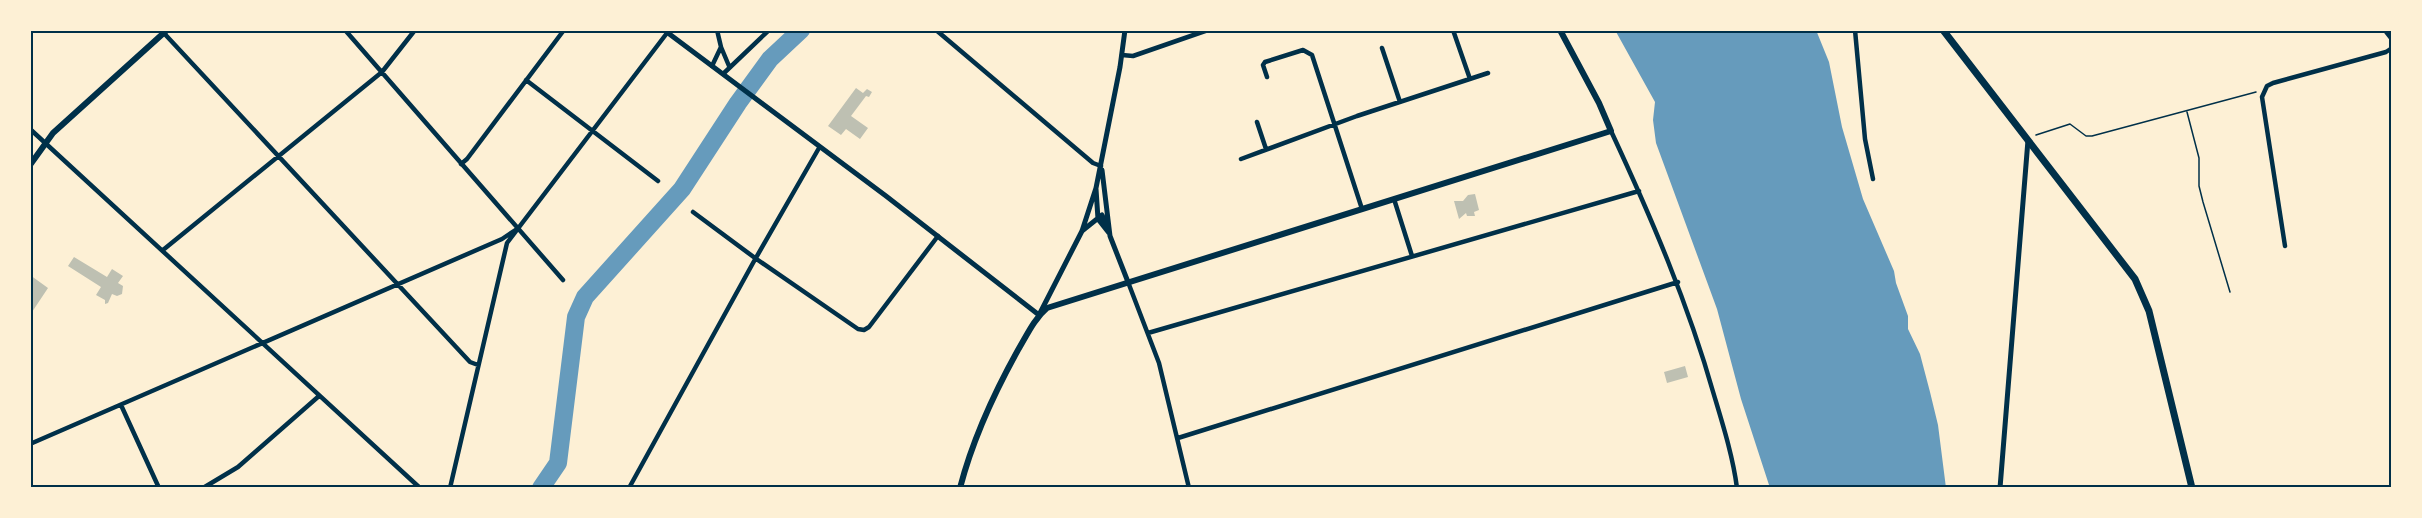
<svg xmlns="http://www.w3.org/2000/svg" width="2422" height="518" font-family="Ubuntu,sans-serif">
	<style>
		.water { fill: #669bbc }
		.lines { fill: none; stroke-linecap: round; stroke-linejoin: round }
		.river { stroke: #669bbc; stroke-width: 18 }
		.building { fill: #bec0b2 }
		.path { stroke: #003049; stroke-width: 1.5 }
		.minor { stroke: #003049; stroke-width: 4.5 }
		.tertiary { stroke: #003049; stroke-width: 5 }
		.secondary { stroke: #003049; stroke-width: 6 }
		.primary { stroke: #003049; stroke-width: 7 }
		.neatline { fill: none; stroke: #003049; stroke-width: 2 }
	</style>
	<rect width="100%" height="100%" fill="#fdf0d5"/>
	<path class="water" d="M1615,30H1816L1829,62L1842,127L1863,199L1894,271L1896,283L1908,316V329L1920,354L1930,392L1938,425L1946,488H1770L1741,399L1717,309L1656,143L1653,120L1655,102Z"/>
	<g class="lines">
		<path class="river" d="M541,488L558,463L576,317L585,297L682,189L738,103L770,59L801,30"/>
	</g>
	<path class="building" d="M856,88L863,93L867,89L872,92L869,97L866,96L851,116L868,128L860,139L846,129L841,135L828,126Z
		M1475,194L1479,210L1474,212L1475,216H1467L1466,213L1459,219L1454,201H1463L1468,195Z
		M74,257L107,277L112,269L123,276L118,283L123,286L122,294L117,296L112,294L108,303L105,304V300L96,295L101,287L68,266Z
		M30,275L48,288L30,315Z
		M1685,366L1688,377L1667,383L1664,372Z"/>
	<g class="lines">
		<path class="path" d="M2187,112L2199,158V186L2203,202L2230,292
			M2036,135L2070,124L2086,136H2092L2256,92"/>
		<path class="minor" d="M161,30L470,362L478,365
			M345,30L563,280
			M936,30L1093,163L1101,166
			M1453,30L1470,79
			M1855,30L1865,139L1873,179
			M721,47L729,66
			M1382,48L1400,102
			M1122,55L1133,56L1208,30
			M712,66L721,47L717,30
			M723,74L769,30
			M1267,77L1263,65L1265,62L1303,50L1312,55L1362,209
			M526,80L658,181
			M1257,122L1266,149
			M30,129L420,488
			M1611,131C1651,217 1688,303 1714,395C1723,425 1733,457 1737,488
			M1241,159L1357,116L1488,73
			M461,164L467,159L564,30
			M1394,199L1412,256
			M693,212L755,258L858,329L864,330L869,327L938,236
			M2285,246L2262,97L2267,86L2273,83L2386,52L2392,48
			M163,250L382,72L415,30
			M1128,282L1159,363L1189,488
			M1148,333L1639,191
			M121,405L159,488
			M1178,438L1678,282
			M30,444L502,239L517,229
			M203,488L238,467L319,396
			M450,488L507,243L667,33
			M629,488L753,263L819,148"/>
		<path class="tertiary" d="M664,30L886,196L1039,315L1082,231L1096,188L1120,67L1125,30
			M2385,30L2392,39
			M1102,170L1110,236L1128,282
			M1096,189L1098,219L1109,233
			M1082,231L1102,215L1107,226
			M2000,488L2028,140"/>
		<path class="secondary" d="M30,165L53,133L167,30
			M960,488C973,438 993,395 1018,350C1027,335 1034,319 1047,308L1611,131L1599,103L1560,30"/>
		<path class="primary" d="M1943,30L2135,279L2149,311L2192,488"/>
	</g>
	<rect width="2422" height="518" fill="none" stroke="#fdf0d5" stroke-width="63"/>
	<rect x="32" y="32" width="2358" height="454" class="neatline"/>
</svg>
